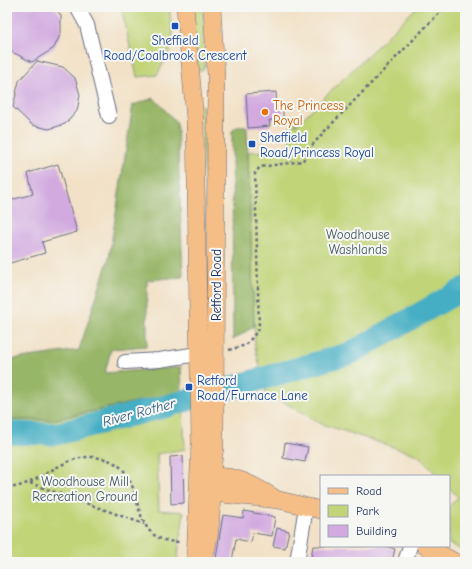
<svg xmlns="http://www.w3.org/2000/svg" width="472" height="569" font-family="'Comic Neue',sans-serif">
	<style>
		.green { fill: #c1d477; stroke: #6e826a }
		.forest { fill: #98b668; stroke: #5a7263 }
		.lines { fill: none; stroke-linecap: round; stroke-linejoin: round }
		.river { stroke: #45aec4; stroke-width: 23 }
		.building { fill: #d2aae0 }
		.minor-casing { stroke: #666d82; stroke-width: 16 }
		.major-casing { stroke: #666d82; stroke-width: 18 }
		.path { stroke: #666d82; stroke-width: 2.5; stroke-dasharray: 3 3; stroke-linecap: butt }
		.minor { stroke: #fff; stroke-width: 14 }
		.major { stroke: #f6be87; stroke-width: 17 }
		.transit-dot { fill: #1a4fb4; stroke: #f6f6f2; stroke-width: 1.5 }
		.food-dot { fill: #e8710a; stroke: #f6f6f2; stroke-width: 1.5 }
		.labels { text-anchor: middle; stroke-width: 4; stroke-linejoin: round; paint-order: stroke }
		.transit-label { font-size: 13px; fill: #164399; stroke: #f6f6f2; text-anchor: start }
		.food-label { font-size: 13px; fill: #c56008; stroke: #f6f6f2; text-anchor: start }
		.park-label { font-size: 13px; fill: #445864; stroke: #f6f6f2 }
		.street-label { font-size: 13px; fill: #1b2f5e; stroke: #f6f6f2 }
		.water-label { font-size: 14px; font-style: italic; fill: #2a5b82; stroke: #f6f6f2 }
	</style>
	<rect width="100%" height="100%" fill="#f6f6f2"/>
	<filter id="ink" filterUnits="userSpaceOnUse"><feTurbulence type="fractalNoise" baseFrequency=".025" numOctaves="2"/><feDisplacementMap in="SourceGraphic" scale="8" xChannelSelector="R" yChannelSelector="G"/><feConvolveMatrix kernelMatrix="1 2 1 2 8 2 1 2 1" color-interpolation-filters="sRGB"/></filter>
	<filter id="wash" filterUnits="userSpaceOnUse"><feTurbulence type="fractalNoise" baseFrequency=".012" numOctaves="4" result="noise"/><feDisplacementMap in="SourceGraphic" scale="16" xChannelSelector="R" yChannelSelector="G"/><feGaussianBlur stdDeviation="0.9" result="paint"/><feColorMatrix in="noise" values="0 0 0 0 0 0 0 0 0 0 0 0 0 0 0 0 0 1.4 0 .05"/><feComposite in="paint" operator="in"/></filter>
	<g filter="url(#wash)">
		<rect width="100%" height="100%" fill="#f2e1c6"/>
		<path class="green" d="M121,7H169L174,44L157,75L137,77Z
			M190,7H203L205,66L202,71L198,70Z
			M417,7H465V551L449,544V507L458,497L449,488V476H438L418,455L322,424L266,392L255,347L248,152L290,150L289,127H292L291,116H295L296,125Z
			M201,105L205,106L207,226L205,228Z
			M182,392L185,449L157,454L159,510L184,512L177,562H7V420H52Z"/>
		<path class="forest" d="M154,98L177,123L183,277L147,280V346L111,349L105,373L181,367L182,392L52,420H7V360L79,350L109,258L133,105Z
			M237,127H247V130L254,326L233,340L232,131Z"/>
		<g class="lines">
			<path class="river" d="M7,433L56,434L167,406L351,353L465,288"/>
		</g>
		<g id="blocks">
			<path class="building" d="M7,7H55L61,16V33L54,48L32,62L8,50Z
				M37,61L63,67L75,78L80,95L77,111L65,124L49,129L32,125L13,107L19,81Z
				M276,92L277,108L283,107V120H269L270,126L248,128L246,94Z
				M58,164L77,232L42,242L45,253L10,263L7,253V201L33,194L28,173Z
				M285,443L308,447L305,462L283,458Z
				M183,456L184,503L171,504L170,457Z
				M244,511L275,517L272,536L253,533L251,542L236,539L232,561L216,558L223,515L243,518Z
				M277,528L289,531L285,548L273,546Z
				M313,546H386L395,549L392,562H336L311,557Z"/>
		</g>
	</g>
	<g filter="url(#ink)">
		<use href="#blocks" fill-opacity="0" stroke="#666d82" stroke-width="1"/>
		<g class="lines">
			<defs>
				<path id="minor" d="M77,7L87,25L109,116
					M125,362L159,360L198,354
					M297,562L306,507
					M405,562L410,546"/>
				<path id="major" d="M185,7L195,120L200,443L195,562
					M203,483C224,467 255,486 273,497
					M203,488L213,493L279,500L321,510
					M425,546L455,562
					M202,562C217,526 208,485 215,448L216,75L212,7"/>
			</defs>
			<use href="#minor" class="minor-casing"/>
			<use href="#major" class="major-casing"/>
			<path class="path" d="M229,350L246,345L259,329L255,173L260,167L303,161L307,151L323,133L445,7
				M30,483L144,524
				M7,488C39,486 60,456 92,457C159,461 115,543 181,542"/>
			<use href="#minor" class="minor"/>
			<use href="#major" class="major"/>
		</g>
	</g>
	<g class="transit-dot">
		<rect x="171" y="22" width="8" height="8" rx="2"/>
		<rect x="248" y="140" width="8" height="8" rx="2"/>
		<rect x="185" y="383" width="8" height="8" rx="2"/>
	</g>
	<circle class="food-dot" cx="265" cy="112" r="4"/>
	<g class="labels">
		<g class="transit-label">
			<text x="175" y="45" text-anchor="middle">Sheffield<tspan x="175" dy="15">Road/Coalbrook Crescent</tspan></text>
			<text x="260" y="142">Sheffield<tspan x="260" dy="15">Road/Princess Royal</tspan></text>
			<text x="197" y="385">Retford<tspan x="197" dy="15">Road/Furnace Lane</tspan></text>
		</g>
		<g class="food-label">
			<text x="273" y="110">The Princess<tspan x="273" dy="15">Royal</tspan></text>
		</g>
		<g class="park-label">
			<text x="358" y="239">Woodhouse<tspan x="358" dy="15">Washlands</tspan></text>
			<text x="85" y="486">Woodhouse Mill<tspan x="85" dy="15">Recreation Ground</tspan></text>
		</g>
		<g class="street-label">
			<text transform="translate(216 285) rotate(-90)" y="5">Retford Road</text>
		</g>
		<g class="water-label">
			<text transform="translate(139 412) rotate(-15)" y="5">River Rother</text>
		</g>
	</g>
	<rect width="472" height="569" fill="none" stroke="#f6f6f2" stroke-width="24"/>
	<rect x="320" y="475" width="130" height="72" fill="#f6f6f2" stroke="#9ea6b7"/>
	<rect x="328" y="488" width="20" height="6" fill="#f6be87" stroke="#9ea6b7"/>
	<text x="356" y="495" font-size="12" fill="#1b2f5e">Road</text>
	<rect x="328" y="505" width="20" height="12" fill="#c1d477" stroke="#9ea6b7"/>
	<text x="356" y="515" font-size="12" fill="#1b2f5e">Park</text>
	<rect x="328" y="525" width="20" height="12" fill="#d2aae0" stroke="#9ea6b7"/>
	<text x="356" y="535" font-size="12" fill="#1b2f5e">Building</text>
</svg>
